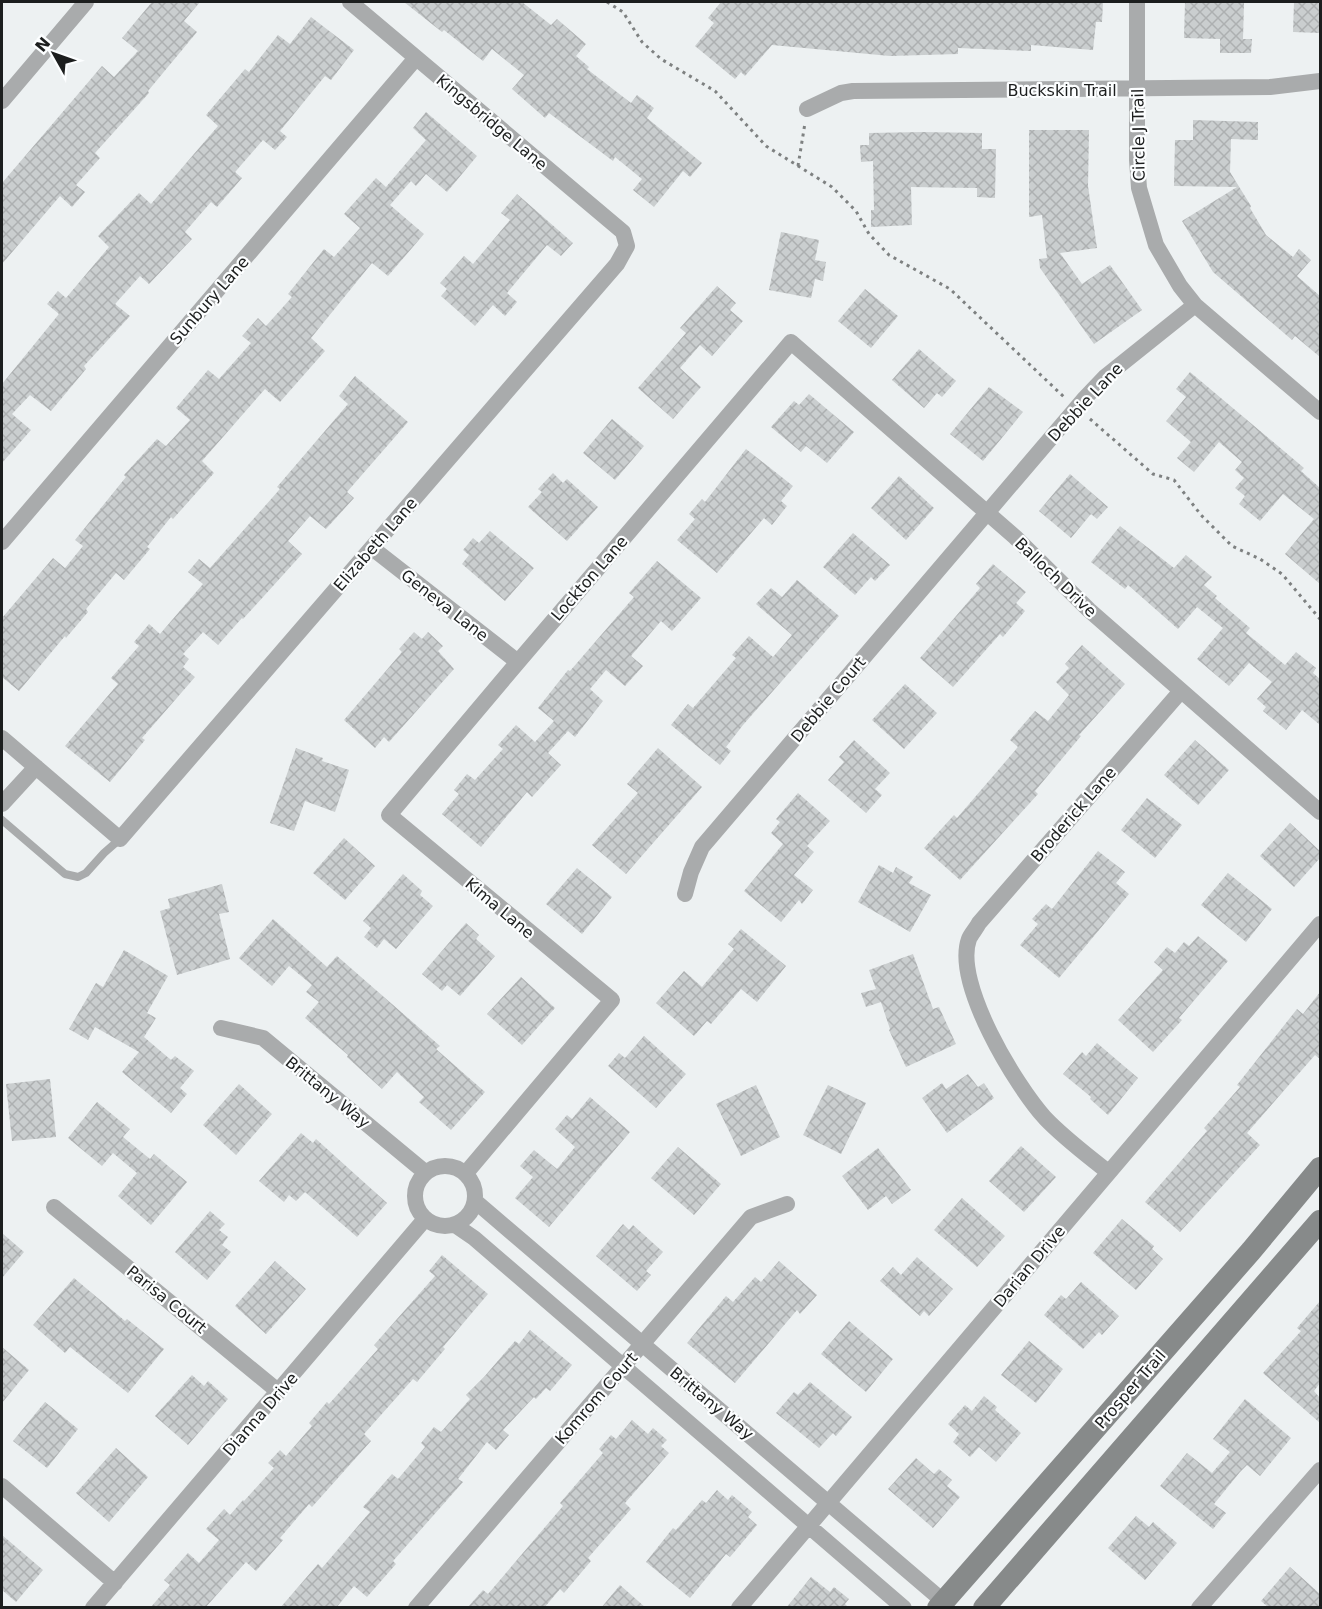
<svg xmlns="http://www.w3.org/2000/svg" width="1322" height="1609" font-family="'DejaVu Sans',sans-serif">
	<style>
		.building { fill: url(#building-cross-hatch) }
		.lines { fill: none; stroke-linecap: round; stroke-linejoin: round }
		.path { stroke: #7e8181; stroke-width: 3; stroke-dasharray: 3 4.5; stroke-linecap: butt }
		.service { stroke: #a9abac; stroke-width: 8 }
		.minor { stroke: #a9abac; stroke-width: 16 }
		.secondary { stroke: #878a8a; stroke-width: 22 }
		.labels { text-anchor: middle; stroke-width: 4.5; stroke-linejoin: round; paint-order: stroke }
		.street-label { font-size: 16px; fill: #1c1e1e; stroke: #fcfeff }
	</style>
	<defs>
		<pattern id="building-cross-hatch" width="8" height="8" patternUnits="userSpaceOnUse" patternTransform="scale(1.5)"><rect width="8" height="8" fill="#cacecf"/><path d="M0 0l8 8M0 8l8-8" fill="none" stroke="#adb0b1"/></pattern>
	</defs>
	<rect width="100%" height="100%" fill="#edf1f2"/>
	<path class="building" d="M152,2H200L184,21L197,32L148,91L149,93L95,153L100,158L76,185L85,192L72,207L60,196L2,264V183L102,66L114,77L138,51L122,38Z
		M404,2H522L551,25L557,19L586,44L576,56L589,67L587,69L631,103L637,95L654,108L647,118L702,163L690,177L683,171L654,207L633,190L642,179L615,157L613,161L549,113L545,118L512,89L524,75L492,49L483,61L444,30L442,32Z
		M721,2H1103L1102,22H1096L1093,50L1031,45V51L958,48V54L890,56L772,45L745,76L741,72L735,79L695,46L714,23L708,18Z
		M1185,2L1244,3L1243,39H1252L1251,53H1220V39L1184,38Z
		M1294,2H1320V33L1293,32Z
		M311,17L354,50L331,80L325,76L280,131L287,137L275,150L263,140L235,172L242,178L217,207L211,202L185,232L192,239L149,284L140,276L115,304L130,316L84,366L86,369L51,411L30,395L12,414L31,430L2,463V384L59,314L47,304L58,291L66,298L109,247L98,236L139,193L151,204L218,126L206,115L245,69L249,72L278,35L290,44Z
		M426,112L477,156L447,192L426,174L416,186L411,181L390,205L424,234L388,276L372,263L311,338L325,351L280,402L265,389L202,461L214,473L173,519L171,517L147,547L150,549L124,580L116,573L86,609L88,612L66,638L65,636L19,691L2,677V618L53,558L65,568L83,546L75,540L126,477L124,475L157,439L166,446L190,420L176,408L208,370L219,379L251,343L242,336L258,318L266,326L292,297L288,294L324,249L334,257L360,228L344,214L376,178L386,187L426,140L413,128Z
		M1193,120L1258,122V140L1231,139L1230,172L1251,206L1250,208L1266,235L1293,257L1299,249L1311,260L1297,276L1320,296V357L1295,336L1292,340L1213,272L1182,221L1237,187L1174,186L1175,140H1193Z
		M1029,130H1089L1088,186L1097,248L1060,253L1082,284L1110,265L1142,310L1094,344L1040,268L1039,259L1047,258L1042,215L1029,217Z
		M922,132L982,133V149H996L995,198L977,197V188L911,187L912,225L871,227V210H874L873,161L861,162L860,145H869V133Z
		M517,194L573,243L561,256L547,245L507,293L517,302L505,316L493,305L475,326L441,296L447,289L440,283L464,256L473,264L510,220L501,213Z
		M781,232L819,240L815,260L826,262L823,281L815,279L811,298L769,290Z
		M717,286L736,303L730,310L743,321L712,356L700,345L680,368L701,387L673,419L638,388L686,333L680,328Z
		M865,289L898,316L871,348L838,321Z
		M919,349L956,381L942,397L937,393L924,408L892,380Z
		M1190,372L1304,468L1301,471L1320,488V584L1285,554L1314,519L1283,494L1260,521L1239,504L1245,496L1235,488L1244,478L1235,470L1242,462L1219,442L1194,472L1177,458L1191,442L1166,421L1186,397L1176,389Z
		M355,376L408,422L347,492L354,498L326,529L310,516L288,541L302,554L243,619L242,618L218,645L203,632L183,654L189,659L183,667L195,677L142,738L145,740L110,782L65,746L118,684L111,678L139,646L134,642L149,624L160,634L203,584L188,572L199,559L210,568L280,489L277,487L348,404L339,396Z
		M989,387L1023,412L983,461L950,434Z
		M809,394L854,432L827,463L806,446L801,452L771,427L794,401L799,405Z
		M612,419L644,446L615,480L583,453Z
		M746,449L793,486L781,501L787,506L772,525L764,518L717,573L677,540L695,519L689,514L702,499L705,502Z
		M553,473L563,483L567,479L598,507L567,541L528,507L542,492L538,489Z
		M1070,474L1108,507L1097,519L1091,514L1071,538L1039,511Z
		M899,476L934,508L906,540L871,508Z
		M1120,526L1174,568L1186,555L1212,577L1204,585L1217,596L1215,598L1250,628L1246,633L1285,665L1296,652L1316,668L1313,673L1320,679V725L1302,710L1286,730L1263,711L1266,707L1257,699L1272,682L1249,663L1229,686L1197,659L1223,628L1197,607L1178,629L1128,585L1125,589L1091,562Z
		M490,531L534,568L505,601L462,564L469,555L463,550L473,538L479,543Z
		M853,533L890,565L875,581L871,577L855,595L823,567Z
		M657,561L701,598L672,631L661,621L631,656L643,666L625,686L606,670L590,689L603,701L575,737L568,731L548,753L561,765L532,797L527,792L481,847L442,814L459,794L454,790L467,774L475,780L503,749L498,745L516,725L535,742L554,721L538,708L568,670L570,671L634,597L629,593Z
		M993,564L1026,592L1016,603L1025,611L1003,637L1000,634L953,687L920,658L980,588L976,584Z
		M797,580L839,616L743,725L726,747L731,751L720,765L671,725L688,704L693,708L736,658L732,655L749,636L773,657L792,635L756,604L771,588L782,597Z
		M414,632L422,639L428,632L443,646L438,651L454,669L389,742L384,737L375,748L344,720L402,652L399,649Z
		M1082,645L1125,684L1079,735L1081,736L1035,791L1038,794L960,880L924,848L954,815L957,818L1018,747L1010,740L1035,711L1048,721L1069,695L1056,682L1069,668L1065,664Z
		M905,684L937,713L904,749L872,720Z
		M854,740L890,773L875,789L882,795L866,813L828,780L844,762L839,757Z
		M1195,740L1229,770L1198,805L1164,775Z
		M296,748L323,758L322,761L349,770L335,812L305,801L294,831L270,823Z
		M658,748L702,787L626,874L592,845L638,793L627,784Z
		M798,793L830,821L807,846L814,852L794,875L813,890L802,904L799,900L781,922L744,891L783,844L771,833L780,822L776,819Z
		M1147,798L1182,825L1155,858L1121,830Z
		M1290,823L1320,851V858L1294,887L1260,856Z
		M344,838L375,866L345,900L313,873Z
		M1098,851L1125,872L1116,883L1129,894L1059,978L1020,945L1038,924L1032,919L1046,904L1052,909Z
		M879,865L893,873L896,867L913,877L909,883L931,895L910,932L858,902Z
		M577,868L612,897L582,934L546,904Z
		M1228,873L1272,909L1246,942L1201,905Z
		M403,874L422,891L420,895L433,906L396,949L384,939L377,948L364,937L371,928L363,921Z
		M222,884L229,912L219,914L230,959L177,975L160,911L170,908L168,899Z
		M273,919L327,967L337,956L440,1046L436,1049L485,1092L451,1130L419,1102L424,1097L397,1072L382,1089L347,1057L348,1055L305,1018L319,1002L306,992L312,985L289,966L272,986L239,958Z
		M466,923L479,935L476,939L495,956L460,996L447,985L442,991L422,974Z
		M741,929L786,966L757,1002L741,989L711,1024L707,1021L694,1036L656,1003L684,971L702,987L734,949L728,944Z
		M1198,936L1228,961L1179,1018L1182,1020L1153,1052L1118,1020L1163,970L1154,962L1167,947L1175,953L1184,942L1189,946Z
		M124,950L168,976L147,1013L156,1018L144,1037L171,1060L175,1056L194,1071L180,1088L187,1094L171,1113L122,1072L139,1052L95,1027L88,1040L69,1029L96,983L103,987Z
		M913,954L933,1009L939,1007L956,1044L906,1067L889,1030L890,1029L881,1002L866,1007L861,993L876,989L869,970Z
		M521,977L555,1008L522,1045L487,1014Z
		M1320,992V1059L1315,1055L1247,1133L1260,1145L1180,1232L1145,1202L1207,1131L1204,1128L1240,1087L1237,1085L1297,1009L1303,1014Z
		M644,1036L686,1074L656,1108L608,1066L619,1053L625,1058Z
		M1097,1043L1138,1078L1108,1115L1090,1099L1091,1097L1063,1074L1082,1052L1086,1056Z
		M968,1074L978,1087L984,1083L994,1098L947,1133L922,1098L942,1083L946,1089Z
		M50,1079L56,1137L12,1141L6,1084Z
		M239,1084L272,1114L236,1155L203,1125Z
		M756,1085L780,1137L741,1156L716,1104Z
		M828,1085L866,1103L841,1154L803,1135Z
		M590,1097L630,1132L549,1227L515,1198L533,1177L520,1166L534,1150L557,1169L575,1147L555,1129L567,1115L572,1119Z
		M97,1102L130,1129L123,1137L150,1159L154,1154L187,1182L151,1225L118,1196L137,1173L113,1153L102,1166L68,1138Z
		M301,1133L313,1143L316,1139L387,1203L357,1237L305,1192L296,1201L289,1195L284,1202L259,1181Z
		M1021,1146L1056,1177L1024,1212L989,1181Z
		M678,1147L721,1184L694,1215L651,1178Z
		M878,1148L911,1190L892,1204L886,1196L868,1210L842,1176Z
		M962,1198L1005,1236L977,1267L934,1230Z
		M210,1211L225,1224L219,1230L228,1237L222,1245L231,1252L207,1280L175,1252Z
		M1122,1219L1154,1246L1152,1249L1163,1259L1136,1290L1093,1253Z
		M623,1224L629,1230L633,1225L663,1252L646,1271L651,1275L637,1291L596,1256Z
		M2,1233L24,1252L2,1278Z
		M442,1255L488,1294L443,1347L445,1349L417,1382L413,1379L364,1434L371,1441L312,1507L309,1504L280,1538L283,1540L256,1571L246,1562L205,1608H150L170,1585L164,1580L188,1553L199,1563L219,1540L206,1529L224,1509L230,1515L243,1500L244,1501L274,1468L268,1463L280,1450L286,1456L312,1426L309,1423L327,1402L329,1404L378,1349L374,1345L435,1276L429,1271Z
		M917,1257L953,1289L929,1316L924,1311L920,1316L880,1281L893,1267L901,1275Z
		M275,1261L306,1289L266,1334L235,1306Z
		M779,1261L817,1295L800,1314L797,1310L735,1383L687,1343L726,1296L733,1302L755,1277L761,1282Z
		M74,1278L125,1321L127,1319L164,1349L128,1393L70,1347L65,1353L33,1325Z
		M1081,1282L1119,1316L1102,1335L1099,1332L1083,1349L1044,1315L1061,1295L1066,1299Z
		M1320,1301V1383L1314,1391L1320,1398V1423L1263,1373L1301,1331L1297,1328Z
		M849,1321L893,1359L866,1392L821,1354Z
		M530,1330L572,1365L550,1391L546,1388L536,1399L534,1397L503,1430L509,1435L496,1450L487,1442L458,1479L463,1482L393,1561L396,1564L367,1597L354,1586L336,1608H280L318,1564L322,1568L370,1512L363,1507L392,1474L398,1479L425,1447L421,1443L434,1427L441,1432L470,1399L466,1395L484,1377L515,1341L519,1344Z
		M1029,1341L1063,1369L1036,1403L1001,1375Z
		M2,1347L29,1370L2,1403Z
		M192,1375L204,1386L208,1381L228,1399L188,1445L155,1416Z
		M810,1382L852,1417L836,1436L833,1433L819,1448L776,1413L794,1392L798,1395Z
		M984,1396L997,1407L995,1410L1021,1433L996,1462L979,1447L970,1457L953,1442L959,1434L948,1424L965,1405L972,1411Z
		M1245,1399L1291,1438L1260,1476L1247,1465L1240,1472L1214,1504L1226,1513L1213,1529L1160,1486L1187,1453L1212,1473L1230,1452L1213,1439Z
		M45,1402L78,1429L47,1468L13,1441Z
		M632,1420L648,1434L653,1428L667,1440L661,1446L669,1453L625,1503L631,1509L588,1558L591,1561L564,1593L560,1589L544,1608H467L483,1590L488,1594L563,1506L560,1503L603,1453L599,1449L611,1435L616,1439Z
		M116,1448L148,1477L109,1522L76,1493Z
		M916,1458L934,1474L939,1469L952,1480L947,1486L960,1497L933,1528L888,1489Z
		M717,1490L728,1500L732,1495L752,1512L748,1517L757,1525L730,1557L726,1554L690,1598L646,1562L673,1528L676,1530L702,1500L706,1503Z
		M1136,1516L1149,1527L1153,1522L1177,1543L1145,1580L1108,1548Z
		M2,1535L43,1570L16,1602L2,1590Z
		M1290,1567L1320,1594V1608H1269L1261,1601Z
		M811,1577L830,1592L834,1587L849,1599L845,1604L849,1608H786Z
		M620,1585L646,1608H601Z"/>
	<g class="lines">
		<path class="path" d="M607,2L623,12L642,42L661,59L715,91L766,146L832,187L856,211L869,234L889,255L950,289L1064,397
			M798,166L805,123
			M1090,419L1153,474L1174,480L1201,515L1232,546L1260,559L1282,574L1320,619"/>
		<path class="service" d="M2,820L65,874L78,877L86,873L104,853L120,839"/>
		<path class="minor" d="M1137,2V160L1139,188L1156,245L1180,286L1195,305L1320,412
			M2,101L86,2
			M807,109L841,93L853,91L1270,87L1320,81
			M2,542L416,58
			M372,548L518,662
			M2,738L120,839L617,264L627,246L623,232L350,2
			M2,804L36,767
			M685,894L691,872L702,847L1085,398L1105,377L1195,305
			M221,1028L263,1038L426,1173
			M415 1196a30 30 0 1 1 60 0a30 30 0 1 1-60 0Z
			M1108,1172C1087,1155 1064,1138 1045,1118C1016,1086 953,983 969,939C971,934 976,929 979,923L1181,691
			M466,1173L612,1000L389,815L518,662L791,342L1015,537L1089,610L1320,812
			M475,1201L943,1601L946,1608
			M54,1207L279,1392
			M455,1225L474,1238L904,1608
			M2,1486L115,1583
			M93,1608L425,1219
			M416,1608L751,1217L787,1204
			M739,1608L1320,924
			M1199,1608L1320,1470"/>
		<path class="secondary" d="M938,1608L1251,1251L1320,1168
			M984,1608L1320,1221"/>
	</g>
	<g class="labels">
		<g class="street-label">
			<text x="1062" y="96">Buckskin Trail</text>
			<text transform="translate(492 122) rotate(40)" y="6">Kingsbridge Lane</text>
			<text transform="translate(1138 135) rotate(-91)" y="6">Circle J Trail</text>
			<text transform="translate(209 300) rotate(-49)" y="6">Sunbury Lane</text>
			<text transform="translate(1085 402) rotate(-47)" y="6">Debbie Lane</text>
			<text transform="translate(375 544) rotate(-49)" y="6">Elizabeth Lane</text>
			<text transform="translate(1056 577) rotate(44)" y="6">Balloch Drive</text>
			<text transform="translate(589 578) rotate(-49)" y="6">Lockton Lane</text>
			<text transform="translate(445 605) rotate(38)" y="6">Geneva Lane</text>
			<text transform="translate(828 699) rotate(-50)" y="6">Debbie Court</text>
			<text transform="translate(1073 814) rotate(-49)" y="6">Broderick Lane</text>
			<text transform="translate(500 908) rotate(40)" y="6">Kima Lane</text>
			<text transform="translate(328 1092) rotate(39)" y="6">Brittany Way</text>
			<text transform="translate(1029 1266) rotate(-50)" y="6">Darian Drive</text>
			<text transform="translate(167 1299) rotate(39)" y="6">Parisa Court</text>
			<text transform="translate(1130 1389) rotate(-49)" y="6">Prosper Trail</text>
			<text transform="translate(596 1398) rotate(-49)" y="6">Komrom Court</text>
			<text transform="translate(712 1403) rotate(40)" y="6">Brittany Way</text>
			<text transform="translate(260 1414) rotate(-49)" y="6">Dianna Drive</text>
		</g>
	</g>
	<rect width="1322" height="1609" fill="none" stroke="#1c1e1e" stroke-width="6"/>
	<g transform="translate(54 54) rotate(310)" stroke="#fcfeff" stroke-width="4.5" paint-order="stroke">
	<path d="M0-4.5L10 22L0 15L-10 22Z" fill="#1c1e1e"/>
	<text y="-9" font-size="16" font-weight="bold" text-anchor="middle" fill="#1c1e1e">N</text>
	</g>
</svg>
